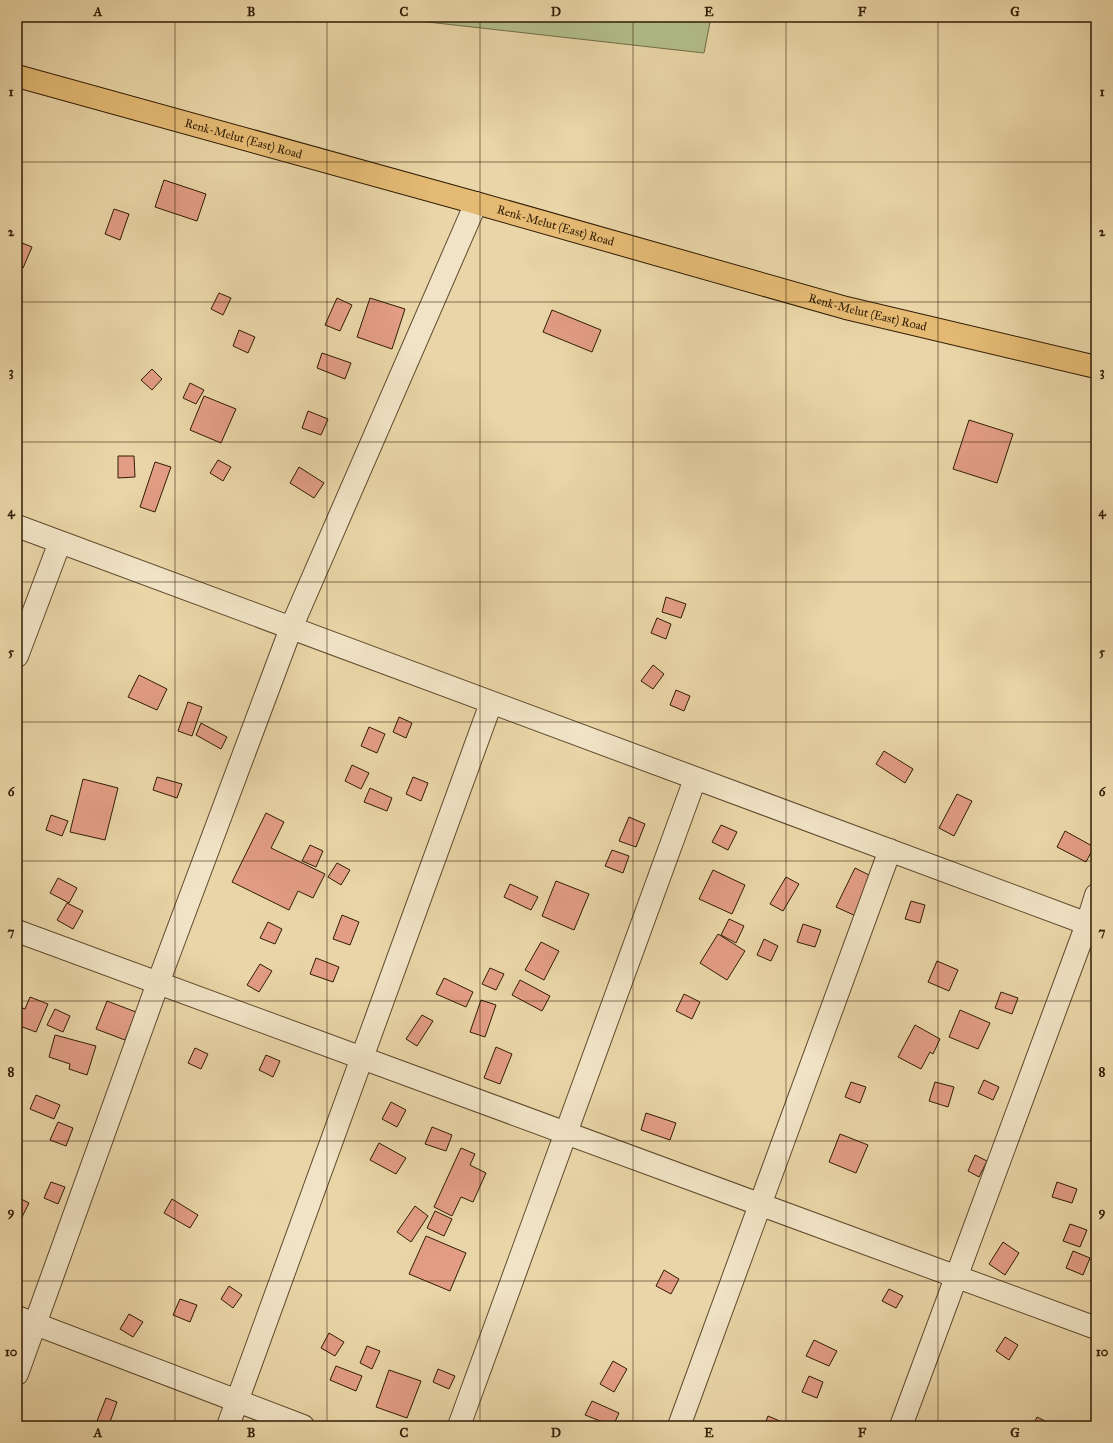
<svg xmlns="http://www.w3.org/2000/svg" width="1113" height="1443" font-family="'IM FELL Great Primer',serif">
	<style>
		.green { fill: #b2be8a; stroke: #716d47 }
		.building { fill: #e29d84; stroke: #301c04 }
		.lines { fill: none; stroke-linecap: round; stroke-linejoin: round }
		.minor-casing { stroke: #5e4a2d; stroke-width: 24 }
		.primary-casing { stroke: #301c04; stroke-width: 24 }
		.minor { stroke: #f1e4c6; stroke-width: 22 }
		.primary { stroke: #e4ba74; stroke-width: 22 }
		.grid { fill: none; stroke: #301c04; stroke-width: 1; stroke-opacity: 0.55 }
		.labels { text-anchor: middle; stroke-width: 3.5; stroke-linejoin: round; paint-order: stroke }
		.street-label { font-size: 12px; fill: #301c04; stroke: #f1e4c6 }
		.neatline { fill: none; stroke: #301c04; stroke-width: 1.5 }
		.grid-label { font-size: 13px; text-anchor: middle; font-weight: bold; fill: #301c04 }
	</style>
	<rect width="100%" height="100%" fill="#e9d5a7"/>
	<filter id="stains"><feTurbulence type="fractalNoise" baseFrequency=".005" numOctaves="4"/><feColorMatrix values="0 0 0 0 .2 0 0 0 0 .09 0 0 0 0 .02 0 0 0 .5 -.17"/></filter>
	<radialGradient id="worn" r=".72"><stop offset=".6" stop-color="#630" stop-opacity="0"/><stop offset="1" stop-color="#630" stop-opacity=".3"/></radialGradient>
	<path class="green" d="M383,17H711L704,53Z"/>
	<path class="building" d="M164,180L206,194L197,221L155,207Z
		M114,209L129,214L120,240L105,234Z
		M17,241L32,247L23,268L17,266Z
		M219,293L231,298L223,315L211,309Z
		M337,298L352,305L340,331L325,325Z
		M370,298L405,309L392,349L357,337Z
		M552,310L601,330L592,352L543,332Z
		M239,330L255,337L248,353L233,346Z
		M322,353L351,363L345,379L317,368Z
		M152,369L162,379L152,390L141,380Z
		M190,383L204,390L196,404L183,398Z
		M204,396L236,409L221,443L190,430Z
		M308,411L328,419L321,435L302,428Z
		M969,420L1013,434L997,483L953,469Z
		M118,456H134L135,477L118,478Z
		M218,460L231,467L223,481L210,473Z
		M155,462L171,467L155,512L140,507Z
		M299,467L324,483L314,498L290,483Z
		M666,597L686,604L681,618L662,612Z
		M657,618L671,624L666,639L651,633Z
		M653,665L664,674L653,689L641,681Z
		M139,675L167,689L157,710L128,697Z
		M676,690L690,696L684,711L670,705Z
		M188,702L202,707L192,736L178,731Z
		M399,717L412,723L406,738L393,732Z
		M201,723L227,737L221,749L196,735Z
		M369,727L385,734L377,753L361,746Z
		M884,751L913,769L905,783L876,764Z
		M352,765L369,773L361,789L345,781Z
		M157,777L182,784L177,798L153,790Z
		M413,777L428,783L421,801L406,794Z
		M83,779L118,788L105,840L70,832Z
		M370,788L392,798L387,811L364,802Z
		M957,794L972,801L954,836L939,828Z
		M266,813L284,822L271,848L325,874L313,898L298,891L289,910L232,882Z
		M51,815L68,821L62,836L46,830Z
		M629,817L645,824L636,847L619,841Z
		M721,825L737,832L728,850L712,842Z
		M1065,831L1094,847L1086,862L1057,847Z
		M310,845L323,851L316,867L302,861Z
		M612,850L629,856L623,873L605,866Z
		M337,863L350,870L341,885L328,877Z
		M855,868L877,879L858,917L836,907Z
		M713,870L745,885L732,914L699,899Z
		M786,877L799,884L783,911L770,904Z
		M58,878L77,888L69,903L50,893Z
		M556,881L589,894L574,930L542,916Z
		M510,884L538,897L531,910L504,897Z
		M911,901L925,905L920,923L905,919Z
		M67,903L83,911L73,929L57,920Z
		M342,915L359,922L350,945L333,939Z
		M729,919L744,926L736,943L721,935Z
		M268,922L282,929L275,944L260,938Z
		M803,924L821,930L815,947L797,942Z
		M718,934L745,951L727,980L700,963Z
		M764,939L778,946L771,961L757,955Z
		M541,942L559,951L544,980L525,970Z
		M316,958L339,967L333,982L310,974Z
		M937,961L958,970L949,991L928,982Z
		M260,964L272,971L259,992L247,985Z
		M490,968L504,974L496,990L482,984Z
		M444,978L473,992L466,1007L436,994Z
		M520,980L550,996L542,1011L512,995Z
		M1001,992L1018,998L1012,1014L995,1008Z
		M684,994L700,1002L692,1019L676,1011Z
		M30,997L48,1004L36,1032L17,1025V1006L25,1009Z
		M481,1000L496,1005L485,1037L470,1032Z
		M107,1001L136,1012L125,1040L96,1029Z
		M55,1009L70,1016L63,1032L47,1025Z
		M960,1010L990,1023L978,1049L949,1037Z
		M422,1015L433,1021L417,1046L406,1039Z
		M915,1025L940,1039L933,1054L930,1052L921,1069L898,1057Z
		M55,1035L96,1046L87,1075L69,1069L70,1064L49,1057Z
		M496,1047L512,1054L500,1084L484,1078Z
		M195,1048L208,1054L201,1069L188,1063Z
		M266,1055L280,1061L273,1077L259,1070Z
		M1096,1065V1078L1091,1076Z
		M984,1080L999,1087L993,1100L978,1093Z
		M851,1082L866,1087L860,1103L845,1097Z
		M935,1082L954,1087L948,1107L929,1101Z
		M36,1095L60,1105L54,1119L30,1109Z
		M391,1102L406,1110L397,1127L382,1119Z
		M646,1113L676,1123L670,1140L641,1130Z
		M58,1122L73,1128L66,1146L50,1140Z
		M432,1127L452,1135L446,1151L425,1144Z
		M840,1134L868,1145L856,1173L829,1162Z
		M379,1143L406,1158L396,1174L370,1160Z
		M461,1148L475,1154L470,1165L486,1173L473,1202L461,1197L452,1216L434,1207Z
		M975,1155L987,1161L979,1177L968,1171Z
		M51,1182L65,1187L58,1204L44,1198Z
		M1057,1182L1077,1189L1072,1203L1052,1197Z
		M17,1197L29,1203L18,1225L17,1224Z
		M172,1199L198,1215L190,1228L164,1213Z
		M415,1206L428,1216L411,1242L397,1232Z
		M435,1211L452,1219L444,1236L427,1228Z
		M1070,1224L1087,1230L1080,1247L1063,1241Z
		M426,1236L466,1253L450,1291L409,1274Z
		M1003,1242L1019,1253L1005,1275L989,1264Z
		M1073,1251L1090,1258L1083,1275L1066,1268Z
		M664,1270L679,1279L671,1294L656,1286Z
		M229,1286L242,1295L233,1308L221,1299Z
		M889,1289L903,1296L896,1308L882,1301Z
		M180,1299L197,1305L190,1322L173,1315Z
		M129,1314L143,1322L133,1337L120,1329Z
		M329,1333L344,1342L335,1356L321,1348Z
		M1005,1337L1018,1345L1009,1360L996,1351Z
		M814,1340L837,1351L829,1366L806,1356Z
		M367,1346L380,1351L372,1369L360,1363Z
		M613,1361L627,1369L614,1392L600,1384Z
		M336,1366L362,1376L356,1391L330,1380Z
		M438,1369L455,1376L449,1389L433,1382Z
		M389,1370L421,1381L407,1418L376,1407Z
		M809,1376L823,1382L817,1398L802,1392Z
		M106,1398L117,1402L109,1425L97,1421Z
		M592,1401L619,1413L613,1426L585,1415Z
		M768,1416L782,1422L781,1426H764Z
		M1037,1417L1055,1426H1033Z"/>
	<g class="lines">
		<defs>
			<path id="minor" d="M17,526L1096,927
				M17,656L60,542
				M17,931L1096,1328
				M17,1317L303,1426
				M17,1374L158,983L291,628L476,203
				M228,1426L491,703
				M459,1426L695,779
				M679,1426L890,850
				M901,1426L1087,924L1096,895"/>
			<g id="primary">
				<path id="s1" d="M17,76L476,203L846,308L1096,367"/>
			</g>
		</defs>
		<use href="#minor" class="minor-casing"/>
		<use href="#primary" class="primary-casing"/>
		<use href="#minor" class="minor"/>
		<use href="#primary" class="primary"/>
	</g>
	<path class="grid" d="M175,17V1426M327,17V1426M480,17V1426M633,17V1426M786,17V1426M938,17V1426M17,162H1096M17,302H1096M17,442H1096M17,582H1096M17,722H1096M17,861H1096M17,1001H1096M17,1141H1096M17,1281H1096"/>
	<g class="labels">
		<g class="street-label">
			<text dy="4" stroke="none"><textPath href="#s1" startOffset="235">Renk-Melut (East) Road</textPath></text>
			<text dy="4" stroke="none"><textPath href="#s1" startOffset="559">Renk-Melut (East) Road</textPath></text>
			<text dy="4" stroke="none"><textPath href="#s1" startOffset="883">Renk-Melut (East) Road</textPath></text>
		</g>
	</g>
	<rect width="1113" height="1443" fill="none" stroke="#e9d5a7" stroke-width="44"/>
	<rect x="22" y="22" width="1069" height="1399" class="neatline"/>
	<g class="grid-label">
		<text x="98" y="16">A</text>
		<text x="251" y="16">B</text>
		<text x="404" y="16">C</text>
		<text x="556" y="16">D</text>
		<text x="709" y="16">E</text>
		<text x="862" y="16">F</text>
		<text x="1015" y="16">G</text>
		<text x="11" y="96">1</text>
		<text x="1102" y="96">1</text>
		<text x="11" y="236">2</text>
		<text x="1102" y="236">2</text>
		<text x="11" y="376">3</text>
		<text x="1102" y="376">3</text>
		<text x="11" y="516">4</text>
		<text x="1102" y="516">4</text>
		<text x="11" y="656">5</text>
		<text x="1102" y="656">5</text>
		<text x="11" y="796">6</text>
		<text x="1102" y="796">6</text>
		<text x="11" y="936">7</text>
		<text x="1102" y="936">7</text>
		<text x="11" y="1076">8</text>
		<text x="1102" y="1076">8</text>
		<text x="11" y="1216">9</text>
		<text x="1102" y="1216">9</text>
		<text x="11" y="1356">10</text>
		<text x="1102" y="1356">10</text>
		<text x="98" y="1437">A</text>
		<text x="251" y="1437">B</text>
		<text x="404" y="1437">C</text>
		<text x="556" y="1437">D</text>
		<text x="709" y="1437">E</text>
		<text x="862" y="1437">F</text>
		<text x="1015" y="1437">G</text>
	</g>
	<rect width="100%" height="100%" filter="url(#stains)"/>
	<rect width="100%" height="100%" fill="url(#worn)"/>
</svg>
